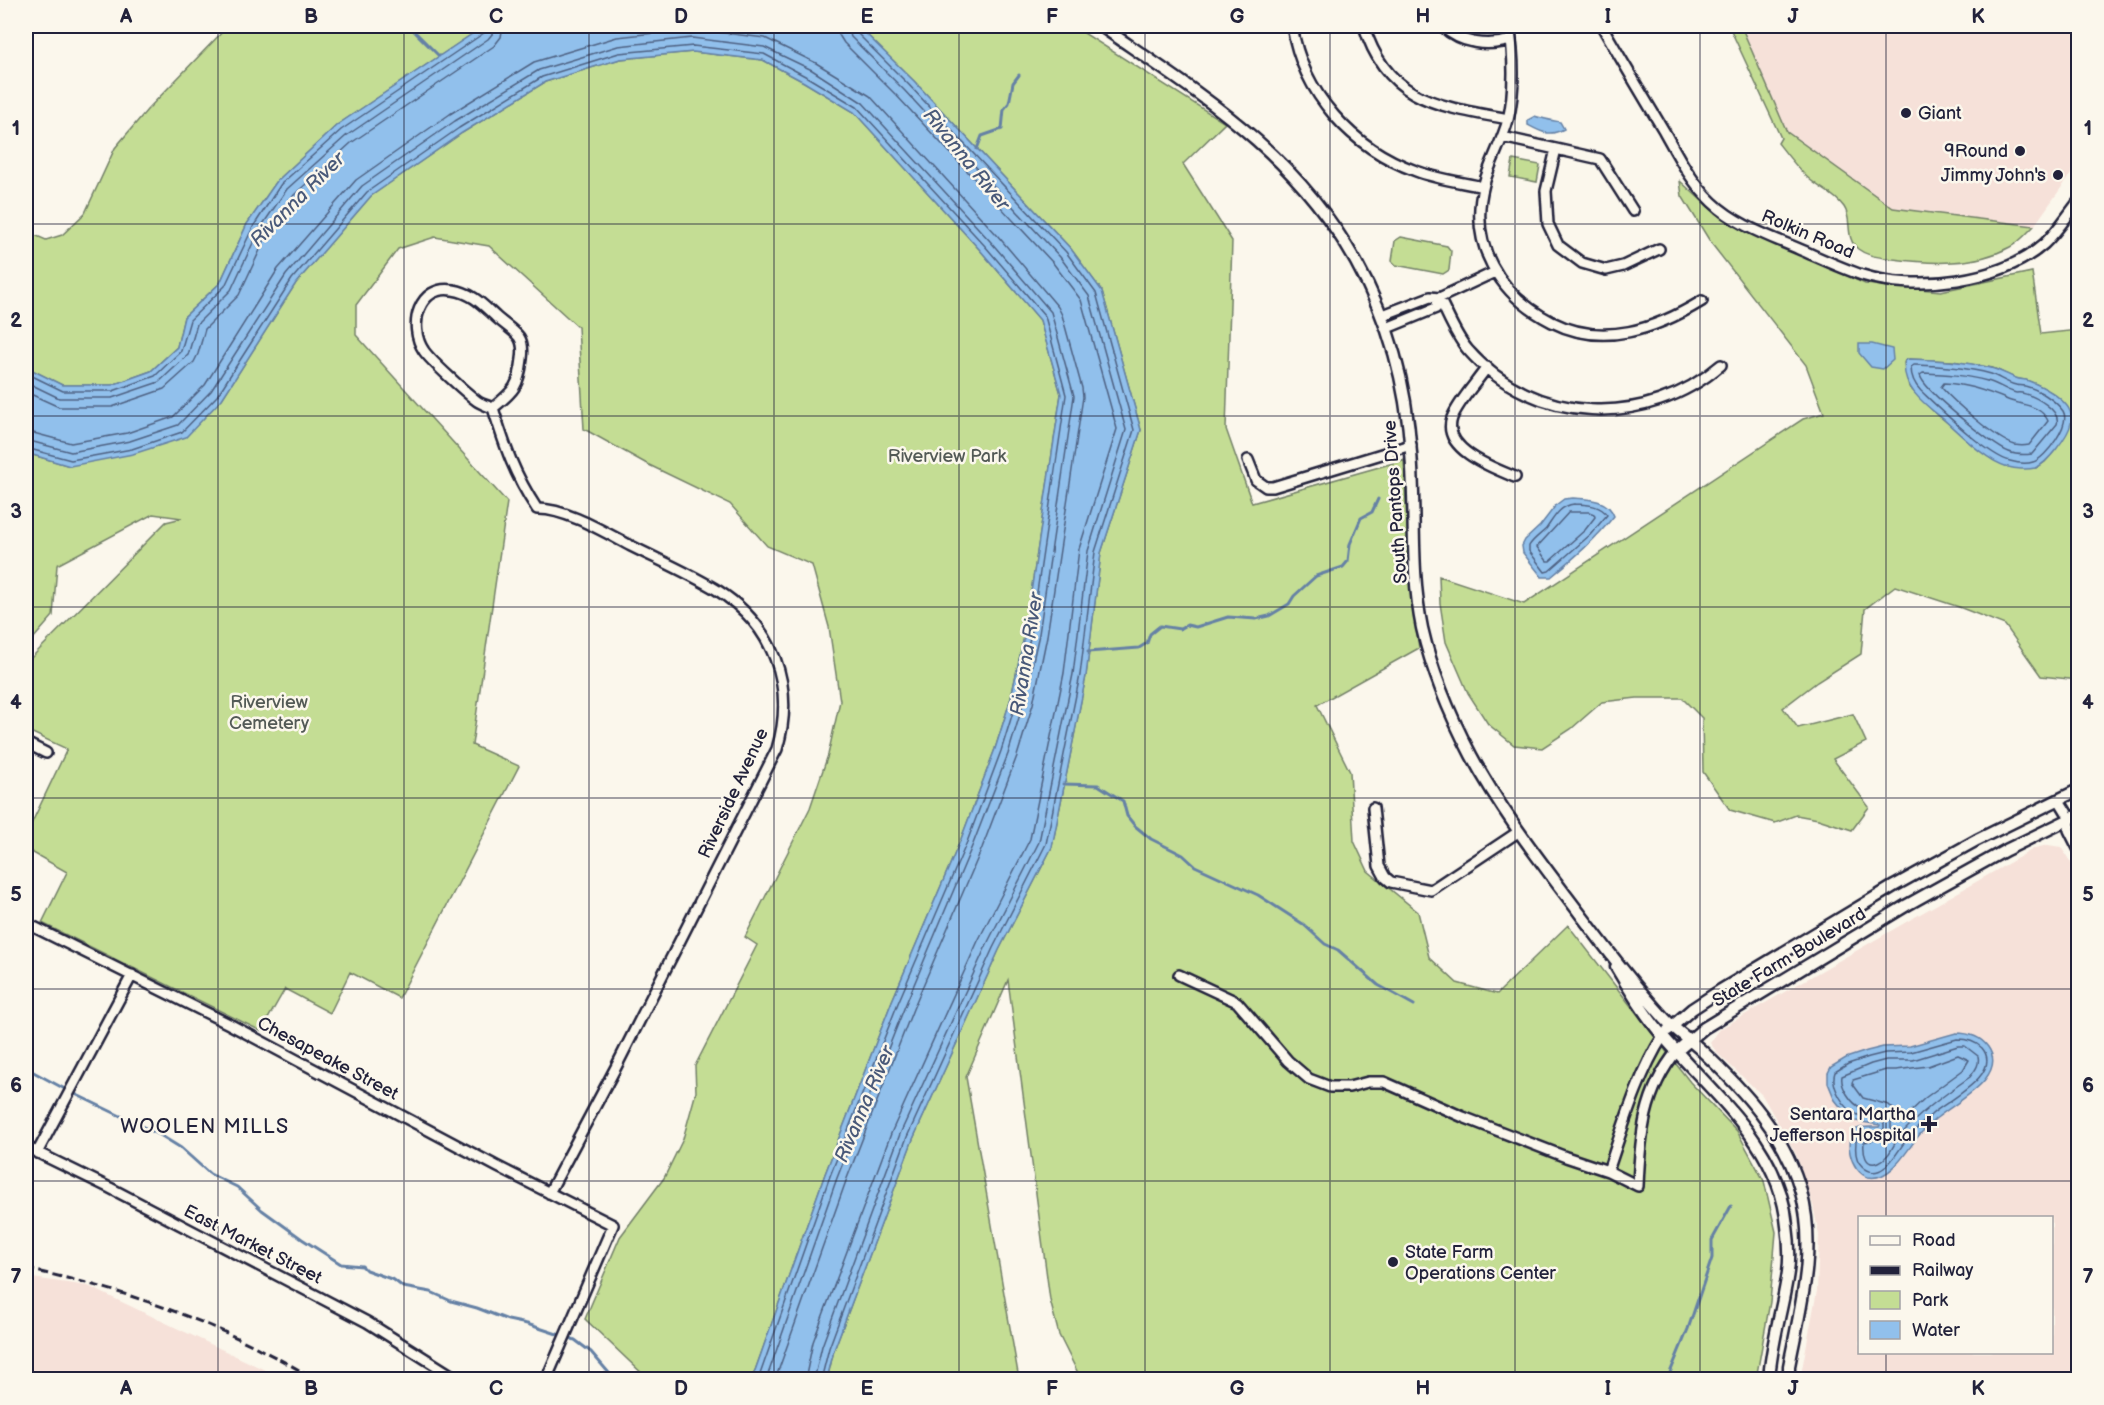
<svg xmlns="http://www.w3.org/2000/svg" width="2104" height="1405" font-family="'Balsamiq Sans',sans-serif">
	<style>
		.built { fill: #f6e1d9; fill-rule: evenodd }
		.green { fill: #c4dd94; stroke: #738068; stroke-width: 1.5; fill-rule: evenodd }
		.water { fill: #91c0ec; stroke: #6581a5; stroke-width: 1.5 }
		.lines { fill: none; stroke-linecap: round; stroke-linejoin: round }
		.shore { stroke: #4e6182; stroke-width: 1.5 }
		.stream { stroke: #6581a5; stroke-width: 3 }
		.minor-casing { stroke: #22223b; stroke-width: 14 }
		.tertiary-casing { stroke: #22223b; stroke-width: 15 }
		.minor { stroke: #fbf7ec; stroke-width: 9 }
		.tertiary { stroke: #fbf7ec; stroke-width: 10 }
		.rail { stroke: #22223b; stroke-width: 3; stroke-dasharray: 9 4.5; stroke-linecap: butt }
		.grid { fill: none; stroke: #22223b; stroke-width: 1.5; stroke-opacity: 0.55 }
		.poi-dot { fill: #22223b; stroke: #fbf7ec; stroke-width: 2 }
		.labels { text-anchor: middle; stroke-width: 5; stroke-linejoin: round; paint-order: stroke }
		.poi-label { font-size: 18px; fill: #22223b; stroke: #fbf7ec; text-anchor: end }
		.street-label { font-size: 18px; fill: #22223b; stroke: #fbf7ec }
		.park-label { font-size: 18px; fill: #535a56; stroke: #fbf7ec }
		.water-label { font-size: 20px; font-style: italic; fill: #495979; stroke: #fbf7ec }
		.neighbourhood-label { font-size: 20px; letter-spacing: 1.5px; fill: #22223b; stroke: #fbf7ec }
		.neatline { fill: none; stroke: #22223b; stroke-width: 2 }
		.grid-label { font-size: 20px; text-anchor: middle; font-weight: bold; fill: #22223b }
	</style>
	<rect width="100%" height="100%" fill="#fbf7ec"/>
	<filter id="ink" filterUnits="userSpaceOnUse"><feTurbulence type="fractalNoise" baseFrequency=".0167" numOctaves="2"/><feDisplacementMap in="SourceGraphic" scale="12" xChannelSelector="R" yChannelSelector="G"/><feConvolveMatrix kernelMatrix="1 2 1 2 8 2 1 2 1" color-interpolation-filters="sRGB"/></filter>
	<g filter="url(#ink)">
		<path class="built" d="M1741,26H2078V164L2034,226L1893,208L1787,132Z
			M2048,845L2061,847L2078,874V1379H1802V1369L1817,1291L1819,1235L1813,1205L1796,1154L1762,1095L1718,1054L1710,1043L1720,1029L2035,848ZM1860,1218H2052V1352H1860Z
			M26,1277L88,1286L284,1379H26Z"/>
		<path class="green" d="M228,26H484L337,125L277,181L247,224L220,283L184,317L177,347L151,371L112,385H62L26,367V225L32,234L46,240L62,235L85,213L115,148L147,110Z
			M858,26H949L972,32L996,26H1073L1225,123L1183,164L1232,241L1226,429L1252,503L1404,460L1410,587L1419,648L1317,705L1350,772L1354,841L1368,871L1418,912L1429,957L1457,983L1497,994L1568,925L1690,1082L1737,1131L1764,1181L1776,1232L1770,1302L1756,1379H1081L1059,1335L1050,1300L1008,980L966,1077L1019,1379L827,1380L834,1350L913,1139L999,950L1052,847L1086,676L1101,553L1141,430L1102,291L1071,249L914,81Z
			M1729,26H1741L1787,132L1893,208L2034,226C2027,233 2019,243 2010,247C1975,266 1931,264 1893,259C1881,257 1868,257 1858,249C1844,237 1853,220 1844,207C1834,193 1820,189 1808,178C1797,168 1788,156 1778,143L1781,138Z
			M693,52L763,60L804,82L854,112L980,250L1040,320L1061,394L1025,632L1011,698L995,749L961,839L892,1001L825,1174L752,1379H648L585,1319L620,1237L664,1178L683,1139L696,1092L695,1066L757,945L745,937L810,808L828,755L840,701L829,627L812,565L767,546L730,504L647,464L584,429L578,327L489,246L435,237L398,249L356,305V335L507,502L472,745L519,766L399,998L350,972L330,1013L285,989L261,1031L42,923L67,872L26,849V835L67,749L26,730V663L166,522L182,518L153,514L57,565L53,616L26,647V453L70,466L222,399L296,283L371,196L462,133L545,82L620,59Z
			M1513,160L1540,165L1537,182L1510,177Z
			M1680,181L1720,217L1865,284L1941,291L2032,272L2041,334L2078,330V680L2041,676L2005,625L1959,607L1895,586L1865,609L1861,654L1817,682L1783,708L1798,728L1853,714L1866,742L1833,759L1869,807L1852,830L1818,819L1796,815L1775,823L1730,810L1703,772L1702,718L1682,698H1637L1602,702L1571,729L1542,748L1514,745L1488,724L1468,693L1446,642L1440,603L1439,576L1524,604L1803,419L1824,413L1806,365L1711,243L1682,196ZM1909,359L1953,361L1993,368L2017,379L2026,380L2038,385L2054,394L2056,449L2045,462L2036,468L2006,466L1993,460L1933,411L1909,387L1904,363L1905,360Z
			M1401,237L1447,246L1451,251L1449,270L1443,274L1396,265L1392,261L1395,241Z"/>
		<path class="water" d="M484,26H858L914,81L1071,249L1102,291L1141,430L1101,553L1086,676L1052,847L999,950L913,1139L834,1350L827,1379H752L825,1174L892,1001L961,839L995,749L1011,698L1025,632L1061,394L1040,320L980,250L854,112L804,82L763,60L693,52L620,59L545,82L462,133L371,196L296,283L222,399L186,437L133,454L70,466L26,453V367L62,385H112L151,371L177,347L184,317L220,283L247,224L277,181L337,125Z
			M1535,116C1539,118 1555,121 1560,122L1564,129C1549,137 1541,132 1528,125V120Z
			M1859,344H1872L1892,349L1893,360L1883,369L1871,367L1859,353Z
			M1909,359C1937,360 1964,361 1991,368C1999,370 2007,375 2016,378C2020,380 2025,379 2029,381C2042,386 2058,395 2067,406C2071,411 2072,417 2071,423C2069,435 2047,464 2035,468C2027,470 2015,469 2008,467C1986,461 1959,433 1942,418C1924,404 1900,386 1905,360Z
			M1573,498C1589,499 1608,499 1614,516C1595,540 1574,558 1551,577H1542L1523,553L1522,546L1525,540L1540,526L1556,505L1564,499Z
			M1956,1033C1969,1033 1981,1037 1988,1047C2009,1077 1955,1102 1938,1117C1932,1121 1927,1127 1921,1133C1908,1147 1892,1182 1868,1177C1850,1172 1842,1136 1857,1129C1863,1126 1872,1127 1879,1127L1880,1125L1856,1121L1847,1115L1835,1100L1828,1083V1073L1831,1067L1846,1058L1867,1051L1883,1047L1910,1046Z"/>
		<g class="lines">
			<path class="shore" d="M1914,365C1939,366 1966,367 1991,374C1999,377 2007,383 2016,385C2019,386 2022,385 2025,386C2038,389 2055,400 2063,411C2071,424 2046,458 2033,462C2027,464 2017,463 2010,461C1988,456 1939,408 1921,391C1914,384 1911,377 1911,367Z
				M26,373L63,391H113L155,376L181,351L190,320L225,286L253,227L281,184L341,130L484,33L487,26
				M1923,373C1945,374 1966,375 1987,381C1996,383 2004,389 2013,392C2019,394 2016,392 2022,393C2035,396 2061,410 2057,424L2032,454C2024,455 2016,455 2009,452C1993,446 1923,390 1920,375Z
				M26,382L59,398H112L159,382L188,355L197,324L231,290L259,230L287,189L346,136L488,39L493,33L494,26
				M1944,383C1967,384 1987,391 2008,400C2022,405 2041,405 2048,421L2029,445C2024,446 2020,446 2015,445C1997,440 1954,402 1941,387Z
				M26,392L59,407H112L164,389L194,362L198,354L205,329L239,295L267,235L294,195L351,143L494,46L501,37L503,26
				M26,431L71,443L127,433L173,417L205,385L278,269L356,180L450,114L534,62L617,37L692,29L765,38L816,63L870,96L997,235L1058,307L1062,315L1082,388L1083,397L1047,636L1033,704L1017,756L982,848L913,1009L846,1181L775,1380
				M26,440L71,452L130,441L178,425L211,391L286,275L362,186L455,121L539,70L618,46L692,38L764,47L812,70L863,103L990,241L1051,312L1074,396L1039,634L1024,701L1008,754L973,844L905,1006L837,1178L766,1380
				M26,448L71,460L132,449L182,432L217,396L292,279L367,192L459,128L542,77L619,53L693,46L764,54L807,77L857,107L985,246L1045,316L1066,395L1031,633L1017,699L1001,751L967,842L898,1003L830,1176L758,1380
				M1574,504C1586,505 1600,504 1607,515L1590,535L1549,571L1545,572L1529,551V546C1533,539 1540,535 1546,529C1554,518 1559,506 1574,504Z
				M1569,512H1589L1594,514L1595,517L1585,530L1550,561H1547L1537,547Z
				M1957,1039C1966,1039 1975,1041 1982,1048C2004,1074 1946,1101 1932,1114C1923,1122 1914,1131 1906,1140C1897,1152 1881,1185 1862,1166C1854,1159 1855,1146 1857,1136L1863,1133L1880,1132L1884,1129V1124C1878,1114 1868,1119 1858,1115C1844,1109 1830,1086 1835,1072L1848,1064L1869,1057L1885,1053L1911,1052Z
				M1958,1046H1965L1978,1056C1980,1065 1975,1070 1970,1077C1944,1095 1919,1113 1899,1137C1893,1145 1889,1158 1879,1162C1865,1168 1863,1152 1864,1142L1886,1138L1891,1131V1122C1885,1108 1874,1113 1862,1108C1851,1104 1840,1086 1842,1076L1871,1064L1886,1060H1913Z
				M1958,1055L1969,1060L1963,1070L1925,1098L1903,1119L1889,1105L1863,1098L1852,1083L1853,1080L1886,1070H1896L1928,1066Z
				M805,1380L813,1342L892,1131L978,941L1030,839L1064,673L1079,549L1117,429L1081,300L1053,263L897,96L844,43L839,35L838,26
				M814,1380L822,1346L900,1134L987,944L1039,842L1073,674L1088,551L1126,430L1089,296L1060,257L904,90L851,37L847,26
				M821,1380L829,1348L907,1137L993,948L1046,844L1080,675L1095,552L1134,430L1096,293L1066,252L909,85L856,32L855,26"/>
			<path class="stream" d="M409,26L439,56
				M977,149L982,136L1002,129L1004,109L1009,103L1013,83L1019,75
				M1088,652L1139,648L1147,643L1150,634L1160,626L1180,629L1187,625L1196,627L1228,617L1256,619L1269,616L1289,604L1294,596L1316,576L1343,567L1348,561L1350,544L1361,518L1372,512L1378,499
				M1063,784L1098,785L1123,801L1127,816L1135,826L1151,839L1183,855L1195,866L1258,895L1303,924L1325,944L1338,950L1378,985L1414,1005
				M26,1068L63,1088
				M75,1094L160,1135L181,1148L210,1174L237,1187L262,1210L302,1239L341,1264L362,1266L366,1270L394,1280L403,1287L431,1292L451,1301L477,1308L508,1320L527,1324L575,1340L591,1352L615,1380
				M1667,1380L1688,1329L1712,1258V1240L1731,1206"/>
			<defs>
				<path id="minor" d="M1292,26C1303,94 1352,148 1416,171C1437,179 1461,182 1483,187
					M1364,26C1387,102 1440,106 1508,119
					M1442,26C1461,44 1487,47 1511,40
					M1509,26C1514,55 1515,91 1508,120C1502,142 1490,162 1484,184C1468,244 1499,295 1552,322C1603,348 1656,329 1702,301
					M1602,26C1622,61 1643,96 1664,131C1678,156 1691,182 1712,202C1736,225 1769,236 1799,249C1820,258 1841,268 1862,275C1916,292 2001,282 2044,244C2057,232 2067,216 2078,202
					M1502,137L1556,149L1546,191L1548,224L1558,245L1582,263L1606,270L1623,266L1659,249
					M1556,149L1600,159L1633,211
					M1439,298C1448,315 1455,335 1468,350C1534,425 1647,429 1721,365
					M1383,315L1430,297L1439,298L1495,272
					M1387,328L1436,308L1439,298
					M1487,367C1477,382 1458,402 1452,418C1441,449 1493,468 1515,477
					M493,408C488,406 481,404 477,401C464,391 432,362 424,351C407,326 419,284 453,290C472,293 482,304 495,316C502,323 513,329 519,337C523,343 523,352 522,359C519,386 514,391 493,408C505,447 514,474 537,509C565,508 606,533 631,546C659,560 689,573 717,590C773,625 796,685 777,749L616,1067L549,1193
					M1248,460L1256,480L1266,487H1273L1411,445
					M26,743L46,753
					M2059,800L2070,818L2069,830L2078,848
					M1373,808L1379,866L1385,877L1391,882L1431,890L1518,832
					M26,923L229,1024L498,1167L613,1225L546,1380
					M1179,975L1237,1002L1288,1061L1309,1079L1330,1087H1349L1368,1082H1384L1463,1117L1566,1157L1608,1171L1638,1186C1640,1136 1644,1091 1677,1051
					M26,1147L110,1188L367,1322L459,1380
					M37,1153L132,975
					M1608,1171C1623,1127 1638,1075 1663,1036"/>
				<path id="tertiary" d="M1101,26C1202,96 1294,151 1356,262C1390,323 1406,383 1411,453C1416,511 1410,570 1422,628C1432,672 1450,715 1471,755C1498,805 1531,849 1565,894C1597,936 1629,980 1665,1019C1676,1031 1689,1039 1701,1050C1743,1089 1786,1135 1801,1192C1817,1250 1800,1309 1789,1366V1380
					M1616,967C1630,991 1644,1014 1662,1035C1711,1093 1780,1144 1787,1226C1789,1240 1790,1258 1788,1272C1783,1308 1771,1343 1769,1380
					M1668,1030L1692,1009L1721,990L1894,886L1977,840L2078,790
					M1677,1051L1704,1028L1907,905L2006,850L2078,815"/>
			</defs>
			<use href="#minor" class="minor-casing"/>
			<use href="#tertiary" class="tertiary-casing"/>
			<use href="#minor" class="minor"/>
			<use href="#tertiary" class="tertiary"/>
			<path class="rail" d="M26,1269C106,1285 181,1310 254,1346C274,1357 295,1366 314,1380"/>
		</g>
	</g>
	<path class="grid" d="M218,26V1380M404,26V1380M589,26V1380M774,26V1380M959,26V1380M1145,26V1380M1330,26V1380M1515,26V1380M1700,26V1380M1886,26V1218M26,224H2078M26,416H2078M26,607H2078M26,798H2078M26,989H2078M26,1181H2078M1886,1352V1380"/>
	<g class="poi-dot">
		<circle cx="1906" cy="113" r="6"/>
		<circle cx="2020" cy="151" r="6"/>
		<circle cx="2058" cy="175" r="6"/>
		<path d="M1926 1115h6v6h6v6h-6v6h-6v-6h-6v-6h6z"/>
		<circle cx="1393" cy="1262" r="6"/>
	</g>
	<g class="labels">
		<g class="poi-label">
			<text x="1918" y="119" text-anchor="start">Giant</text>
			<text x="2008" y="157">9Round</text>
			<text x="2046" y="181">Jimmy John's</text>
			<text x="1916" y="1120">Sentara Martha<tspan x="1916" dy="21">Jefferson Hospital</tspan></text>
			<text x="1405" y="1258" text-anchor="start">State Farm<tspan x="1405" dy="21">Operations Center</tspan></text>
		</g>
		<g class="street-label">
			<text transform="translate(1808 234) rotate(23)" y="6">Rolkin Road</text>
			<text transform="translate(1395 502) rotate(-94)" y="6">South Pantops Drive</text>
			<text transform="translate(733 793) rotate(-65)" y="6">Riverside Avenue</text>
			<text transform="translate(1789 957) rotate(-31)" y="6">State Farm Boulevard</text>
			<text transform="translate(328 1058) rotate(28)" y="6">Chesapeake Street</text>
			<text transform="translate(253 1244) rotate(27)" y="6">East Market Street</text>
		</g>
		<g class="park-label">
			<text x="947" y="462">Riverview Park</text>
			<text x="269" y="708">Riverview<tspan x="269" dy="21">Cemetery</tspan></text>
		</g>
		<g class="water-label">
			<text transform="translate(967 159) rotate(51)" y="7">Rivanna River</text>
			<text transform="translate(297 199) rotate(-45)" y="7">Rivanna River</text>
			<text transform="translate(1026 654) rotate(-81)" y="7">Rivanna River</text>
			<text transform="translate(864 1104) rotate(-67)" y="7">Rivanna River</text>
		</g>
		<g class="neighbourhood-label">
			<text x="205" y="1133">WOOLEN MILLS</text>
		</g>
	</g>
	<rect width="2104" height="1405" fill="none" stroke="#fbf7ec" stroke-width="66"/>
	<rect x="1858" y="1216" width="195" height="138" fill="#fbf7ec" stroke="#a4a2a5" stroke-width="1.5"/>
	<rect x="1870" y="1236" width="30" height="9" fill="#fbf7ec" stroke="#a4a2a5" stroke-width="1.5"/>
	<text x="1912" y="1246" font-size="18" fill="#22223b">Road</text>
	<rect x="1870" y="1266" width="30" height="9" fill="#22223b" stroke="#a4a2a5" stroke-width="1.5"/>
	<text x="1912" y="1276" font-size="18" fill="#22223b">Railway</text>
	<rect x="1870" y="1291" width="30" height="18" fill="#c4dd94" stroke="#a4a2a5" stroke-width="1.5"/>
	<text x="1912" y="1306" font-size="18" fill="#22223b">Park</text>
	<rect x="1870" y="1321" width="30" height="18" fill="#91c0ec" stroke="#a4a2a5" stroke-width="1.5"/>
	<text x="1912" y="1336" font-size="18" fill="#22223b">Water</text>
	<rect x="33" y="33" width="2038" height="1339" class="neatline"/>
	<g class="grid-label">
		<text x="126" y="23">A</text>
		<text x="311" y="23">B</text>
		<text x="496" y="23">C</text>
		<text x="681" y="23">D</text>
		<text x="867" y="23">E</text>
		<text x="1052" y="23">F</text>
		<text x="1237" y="23">G</text>
		<text x="1423" y="23">H</text>
		<text x="1608" y="23">I</text>
		<text x="1793" y="23">J</text>
		<text x="1978" y="23">K</text>
		<text x="16" y="135">1</text>
		<text x="2088" y="135">1</text>
		<text x="16" y="327">2</text>
		<text x="2088" y="327">2</text>
		<text x="16" y="518">3</text>
		<text x="2088" y="518">3</text>
		<text x="16" y="709">4</text>
		<text x="2088" y="709">4</text>
		<text x="16" y="901">5</text>
		<text x="2088" y="901">5</text>
		<text x="16" y="1092">6</text>
		<text x="2088" y="1092">6</text>
		<text x="16" y="1283">7</text>
		<text x="2088" y="1283">7</text>
		<text x="126" y="1395">A</text>
		<text x="311" y="1395">B</text>
		<text x="496" y="1395">C</text>
		<text x="681" y="1395">D</text>
		<text x="867" y="1395">E</text>
		<text x="1052" y="1395">F</text>
		<text x="1237" y="1395">G</text>
		<text x="1423" y="1395">H</text>
		<text x="1608" y="1395">I</text>
		<text x="1793" y="1395">J</text>
		<text x="1978" y="1395">K</text>
	</g>
</svg>
